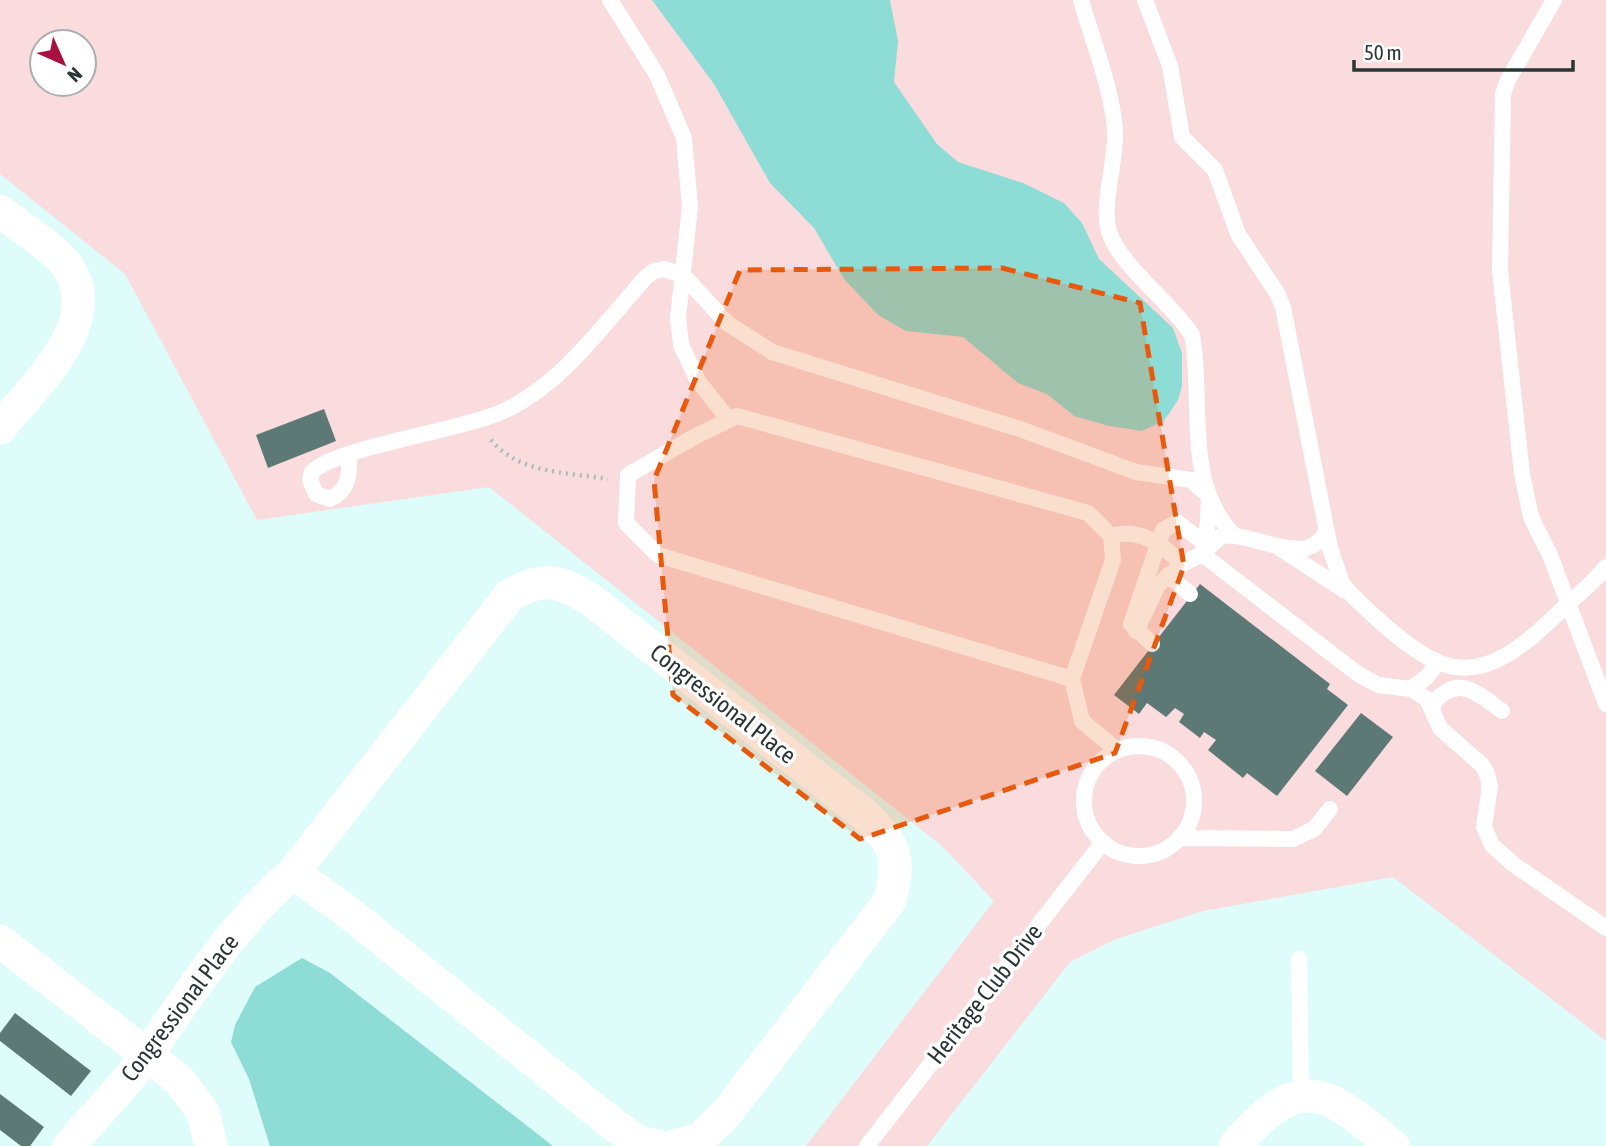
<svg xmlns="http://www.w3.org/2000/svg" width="1606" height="1146" font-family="'Asap Condensed',sans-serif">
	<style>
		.green { fill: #fadbde; fill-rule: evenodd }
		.water { fill: #8edcd6 }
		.building { fill: #5d7976 }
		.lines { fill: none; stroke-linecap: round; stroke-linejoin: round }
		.path { stroke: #a5bebc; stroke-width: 4.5; stroke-dasharray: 2 5; stroke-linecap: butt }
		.lane { stroke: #fff; stroke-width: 16 }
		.street { stroke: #fff; stroke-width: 33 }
		.marked { fill: #e8590c; fill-opacity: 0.2; stroke: #e8590c; stroke-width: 5; stroke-dasharray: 14 9; stroke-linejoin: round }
		.labels { text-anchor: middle; stroke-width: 7; stroke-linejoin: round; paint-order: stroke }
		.street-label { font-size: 24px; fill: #2a3635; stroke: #fff }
	</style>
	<rect width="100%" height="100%" fill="#defdfa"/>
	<path class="green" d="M0,0H1606V1041L1393,877L1203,911L1116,939L1070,962L927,1146H806L994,901L942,846L489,487L257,520L125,274L0,174ZM42,42H84V84H42Z"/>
	<path class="water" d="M652,0H890L898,41L894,82L937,144L958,162L1023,183L1064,203L1082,223L1099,259L1173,328L1182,353V386L1178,400L1164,421L1142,431L1109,426L1074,416L1047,394L1018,383L963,337L906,331L878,315L844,279L814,228L770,183L714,84Z
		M302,958L330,973L553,1146H270L249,1079L231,1042L235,1025L255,987Z"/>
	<path class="building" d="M324,409L336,441L268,468L256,435Z
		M1200,584L1330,684L1327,689L1348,705L1277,796L1247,773L1243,778L1208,750L1216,740L1204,732L1200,738L1179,722L1184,714L1175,708L1166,717L1147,703L1139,714L1114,695Z
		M1361,713L1393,737L1347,796L1315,771Z
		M15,1013L91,1071L71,1096L0,1041V1033Z
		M0,1094L44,1127L30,1146H21L0,1130Z"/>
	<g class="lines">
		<path class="path" d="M491,440C519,474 567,472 608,479"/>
		<path class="lane" d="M610,0L657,75L684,138L690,207L678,318L681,345L698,381L729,420
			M1081,0C1093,43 1111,85 1115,129C1117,160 1101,203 1109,231C1118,264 1172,303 1192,335C1204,399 1183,483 1233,534
			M1145,0L1170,66L1182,137L1215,170L1238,234L1277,293L1283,307L1330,548L1342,583L1349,592C1372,615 1413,654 1443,664C1492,682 1536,633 1568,604C1581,592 1595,581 1606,567
			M1554,0L1508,80L1503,94L1500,271L1522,474L1531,517L1550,555L1606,704
			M349,455C350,473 349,491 330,499L316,494L310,480L312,472C337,447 458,431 499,413C559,388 603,325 646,277L654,271L664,269L683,275L727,323L772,352L1020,429L1136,472L1191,480L1209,496L1208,522L1202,554
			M1111,536C1139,527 1163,545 1182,564
			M1281,549L1344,590
			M1202,554L1358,674L1378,685L1411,689L1427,699L1440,728L1483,766L1487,774L1490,786L1484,827L1492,845L1513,864L1606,928
			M1168,575L1190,594
			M1136,631L1158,585L1182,564L1202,554L1221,536C1251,530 1308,571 1326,531
			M1152,644L1131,624L1163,530L1177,522L1204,543
			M1072,679L1113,560L1111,536L1088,513L737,416L694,437L628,475L626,523L658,555L1072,679L1082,721L1117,750
			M1411,689L1427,677L1438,662
			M1432,709C1434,700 1439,696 1446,692C1466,679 1486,700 1502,711
			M1084 801a55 55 0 1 1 110 0a55 55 0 1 1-110 0Z
			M1179,838L1293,839L1314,829L1330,809
			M1299,959L1301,1097
			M867,1146L1103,842"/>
		<path class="street" d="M0,211C18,226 49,244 64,262C110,318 34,386 0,428
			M293,873L344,909L614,1125L638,1142L657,1146
			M0,941L179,1080L203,1112L211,1146
			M69,1146C95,1115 126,1085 149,1052C192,990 235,922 293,873L510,595C544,576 558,580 590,599L866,816C897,846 901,860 889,902L725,1115L700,1139L675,1146
			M1235,1146C1300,1070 1324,1089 1393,1146"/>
	</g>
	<path class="marked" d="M1002,268L1140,303L1184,566L1115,753L860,839L673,695L654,480L740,270Z"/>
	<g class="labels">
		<g class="street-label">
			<text transform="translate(723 704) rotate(38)" y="8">Congressional Place</text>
			<text transform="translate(985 994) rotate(-52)" y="8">Heritage Club Drive</text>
			<text transform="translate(180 1008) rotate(-53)" y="8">Congressional Place</text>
		</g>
	</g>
	<g transform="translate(63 63) rotate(135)"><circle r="33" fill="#ffffff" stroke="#aaafae" stroke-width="2"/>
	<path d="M0-5L12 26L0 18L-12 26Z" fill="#a91240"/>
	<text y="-10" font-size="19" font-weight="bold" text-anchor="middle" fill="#2a3635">N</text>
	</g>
	<path d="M1354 60v10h219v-10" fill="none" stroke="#2a3635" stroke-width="3.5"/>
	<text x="1364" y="60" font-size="21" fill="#2a3635" stroke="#ffffff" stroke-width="5" paint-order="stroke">50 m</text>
</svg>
